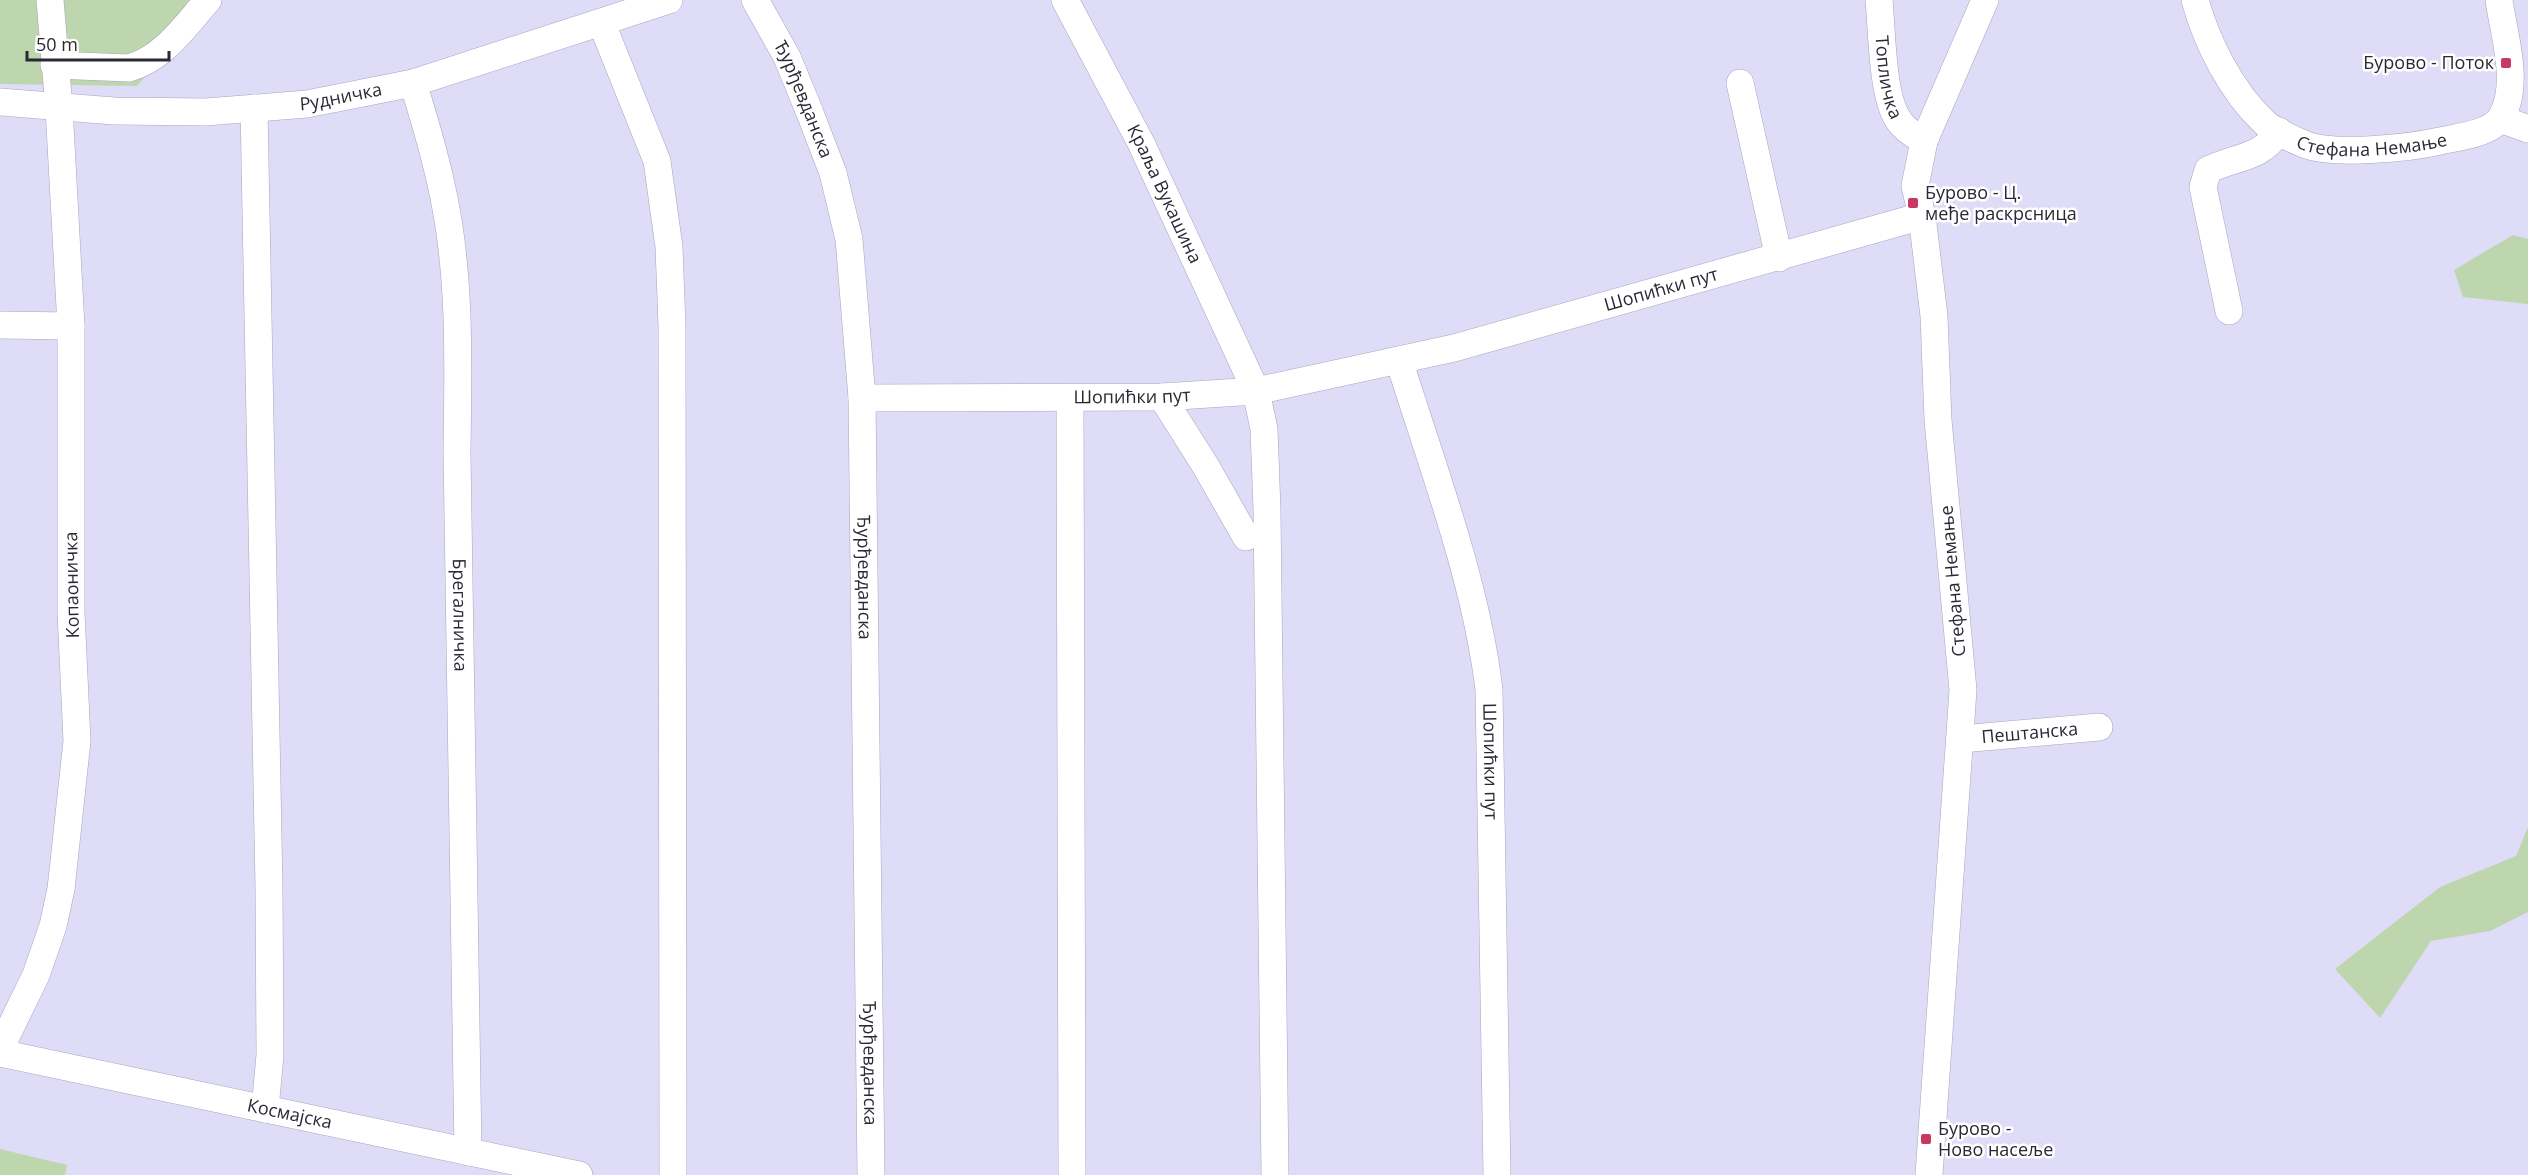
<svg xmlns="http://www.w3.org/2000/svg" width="2528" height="1175" font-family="'Open Sans',sans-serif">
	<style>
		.green { fill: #bed6ae }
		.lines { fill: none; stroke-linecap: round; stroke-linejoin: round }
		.minor-casing { stroke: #a7a4bf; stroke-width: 28 }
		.minor { stroke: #fff; stroke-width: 27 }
		.poi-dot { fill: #c73963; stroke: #fff; stroke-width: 2 }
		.labels { text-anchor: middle; stroke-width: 5; stroke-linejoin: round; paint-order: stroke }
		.poi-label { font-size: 18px; fill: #2a2833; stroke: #fff; text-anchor: start }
		.street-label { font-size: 18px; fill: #2a2833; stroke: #fff }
	</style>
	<rect width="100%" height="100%" fill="#dfdcf8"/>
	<path class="green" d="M0,0H215L137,86L0,84Z
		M2513,235L2528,239V304L2463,297L2454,270Z
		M2528,827V912L2490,931L2431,941L2380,1018L2335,969L2440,887L2516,856Z
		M0,1149L67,1165L65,1175H0Z"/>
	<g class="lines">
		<defs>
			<g id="minor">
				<path id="s1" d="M755,0L787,57L810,113L833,173L849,239L862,398L871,1175"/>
				<path id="s2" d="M1065,0L1141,143L1256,391L1264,429L1267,510L1275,1175"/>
				<path id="s3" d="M1879,0C1882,31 1882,90 1896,116C1902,128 1913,134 1924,141"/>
				<path id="s4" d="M2195,0C2207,43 2231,91 2264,122C2273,131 2292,139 2304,144C2331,156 2410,148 2440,141C2458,137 2492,134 2502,116C2520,83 2504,36 2499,0"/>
				<path d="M602,24L657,161L669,247L672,326L673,1175"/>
				<path d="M54,65L129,68C164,58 185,26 208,0"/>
				<path id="s5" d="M413,83C425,121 436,158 444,198C461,282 458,368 457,453L468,1152"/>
				<path d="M1740,83L1779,258"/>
				<path id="s6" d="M0,102L114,111L206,112L307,104L413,83L669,0"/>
				<path d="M254,108L269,888L270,1055L265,1109"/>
				<path d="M2501,119L2528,129"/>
				<path d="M2229,311L2203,187L2208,170C2237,156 2261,159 2279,131"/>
				<path d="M0,325L71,326"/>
				<path id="s7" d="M1399,360C1432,466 1476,580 1489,690L1497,1175"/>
				<path d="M1162,397L1205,465L1246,537"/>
				<path id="s8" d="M862,398L1162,397L1256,391L1454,348L1922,216"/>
				<path d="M1070,398L1072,1175"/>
				<path id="s9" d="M1961,739L2099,727"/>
				<path d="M0,1049L36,975L53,926L61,889L77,741L71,612V326L59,108L50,0"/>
				<path id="s10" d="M0,1053L579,1175"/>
				<path d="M1929,1175L1963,690L1938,420L1934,316L1922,216L1915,186L1924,141L1985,0"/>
			</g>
		</defs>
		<use href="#minor" class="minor-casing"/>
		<use href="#minor" class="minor"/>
	</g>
	<g class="poi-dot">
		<rect x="2500" y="57" width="12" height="12" rx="3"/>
		<rect x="1907" y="197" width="12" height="12" rx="3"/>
		<rect x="1920" y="1133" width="12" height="12" rx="3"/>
	</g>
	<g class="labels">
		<g class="poi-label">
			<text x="2494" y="69" text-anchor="end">Бурово - Поток</text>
			<text x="1925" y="199">Бурово - Ц.<tspan x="1925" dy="21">међе раскрсница</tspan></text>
			<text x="1938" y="1135">Бурово -<tspan x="1938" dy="21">Ново насеље</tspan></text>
		</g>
		<g class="street-label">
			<text dy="6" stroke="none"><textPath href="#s3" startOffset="78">Топличка</textPath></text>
			<text dy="6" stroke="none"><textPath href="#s6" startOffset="342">Рудничка</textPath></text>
			<text dy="6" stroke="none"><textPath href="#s1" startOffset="111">Ђурђевданска</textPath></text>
			<text dy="6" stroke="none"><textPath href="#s4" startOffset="256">Стефана Немање</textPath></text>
			<text dy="6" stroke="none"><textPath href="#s2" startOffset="218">Краља Вукашина</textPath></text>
			<text dy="6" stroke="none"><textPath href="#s8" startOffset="812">Шопићки пут</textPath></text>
			<text dy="6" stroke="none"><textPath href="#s8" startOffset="270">Шопићки пут</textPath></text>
			<text dy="6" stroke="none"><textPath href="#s1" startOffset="597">Ђурђевданска</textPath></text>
			<text transform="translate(1953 581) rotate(-95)" y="6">Стефана Немање</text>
			<text transform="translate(72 585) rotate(-91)" y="6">Копаоничка</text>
			<text dy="6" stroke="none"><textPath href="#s5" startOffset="537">Брегалничка</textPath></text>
			<text dy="6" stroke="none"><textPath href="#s9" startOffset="69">Пештанска</textPath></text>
			<text dy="6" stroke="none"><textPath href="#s7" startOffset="414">Шопићки пут</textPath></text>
			<text dy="6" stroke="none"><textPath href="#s1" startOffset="1083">Ђурђевданска</textPath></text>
			<text dy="6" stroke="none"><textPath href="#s10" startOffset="296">Космајска</textPath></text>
		</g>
	</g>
	<path d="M27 51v9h142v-9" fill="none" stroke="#2a2833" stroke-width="3"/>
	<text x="36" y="51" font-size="18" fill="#2a2833" stroke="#ffffff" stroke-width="4.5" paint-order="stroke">50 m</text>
</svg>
